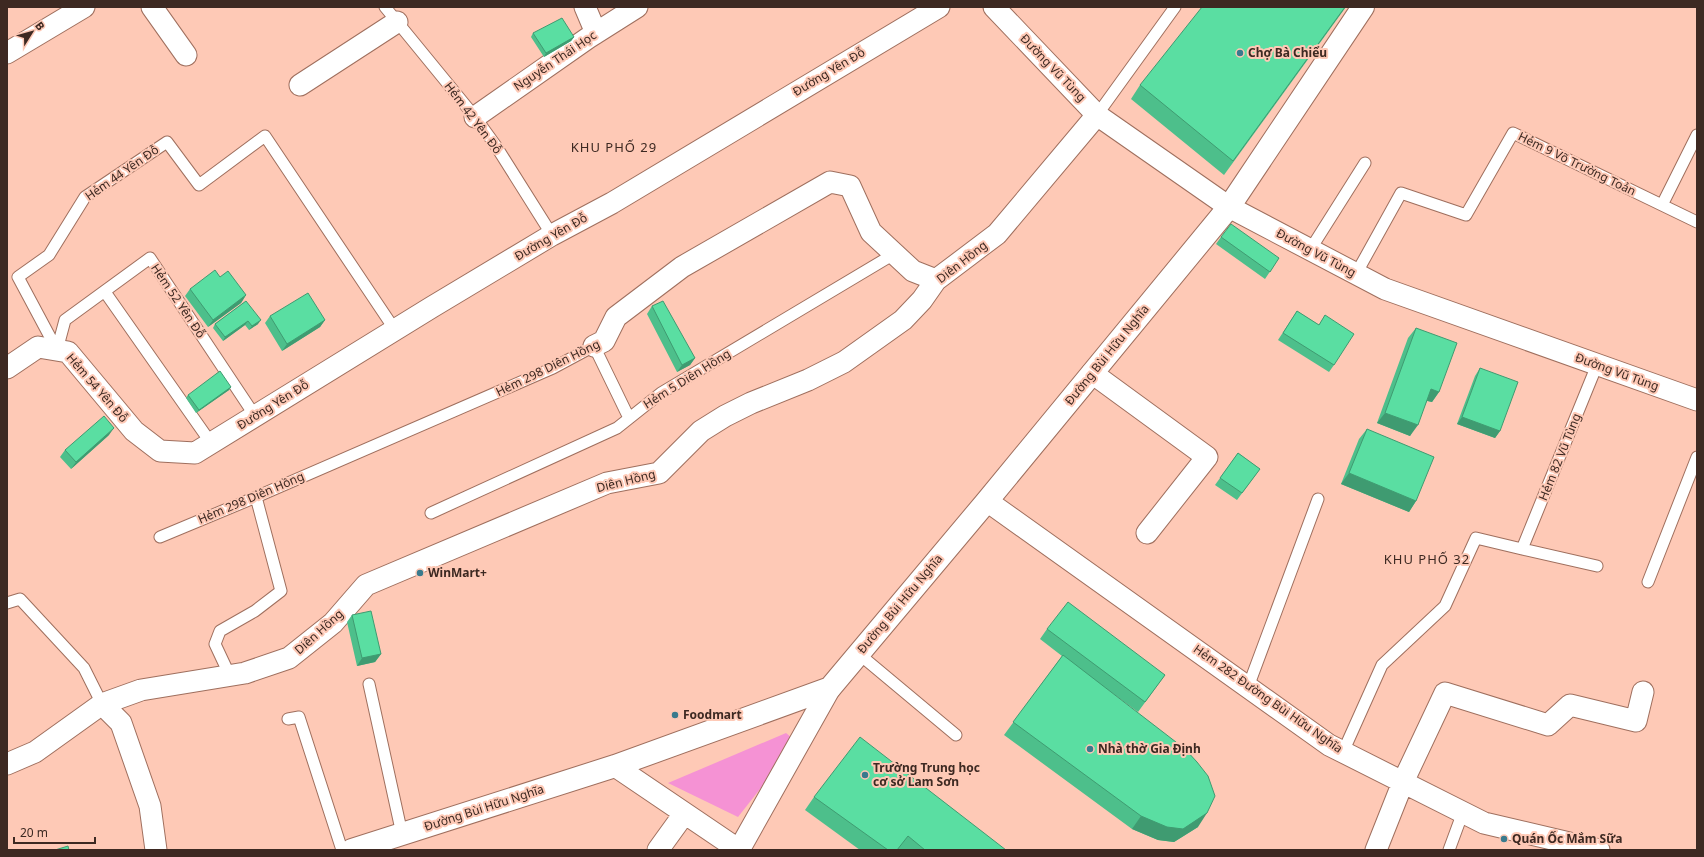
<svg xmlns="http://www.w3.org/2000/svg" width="1704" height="857" font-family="'Noto Sans',sans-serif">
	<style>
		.green { fill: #f592d4 }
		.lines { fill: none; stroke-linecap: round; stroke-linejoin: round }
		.lane-casing { stroke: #9f6f5e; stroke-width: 13 }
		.street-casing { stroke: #9f6f5e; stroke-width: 23 }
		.secondary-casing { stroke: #9f6f5e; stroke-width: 24 }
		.lane { stroke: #fff; stroke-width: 11 }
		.street { stroke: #fff; stroke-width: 21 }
		.secondary { stroke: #fff; stroke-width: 22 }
		.wall { fill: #4dbf8b }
		.shaded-wall { fill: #3f9b71 }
		.building { fill: #5adea2; stroke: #3f9b71 }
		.poi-dot { fill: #397a8d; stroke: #fec9b6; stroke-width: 1.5 }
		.labels { text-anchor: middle; stroke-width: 4; stroke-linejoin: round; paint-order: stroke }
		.poi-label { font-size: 12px; font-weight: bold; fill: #3d2922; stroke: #fec9b6; text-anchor: start }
		.street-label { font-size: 12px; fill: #3d2922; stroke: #fec9b6 }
		.neighbourhood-label { font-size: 13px; letter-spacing: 1px; fill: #3d2922; stroke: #fec9b6 }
	</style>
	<rect width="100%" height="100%" fill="#fec9b6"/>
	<path class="green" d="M786,733L797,742L738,817L668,783Z"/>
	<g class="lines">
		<defs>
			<path id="lane" d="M385,7L475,117L496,146L552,235
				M1097,115L1175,7
				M1662,205L1697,135
				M1310,250L1365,163
				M1356,274L1401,193L1466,215L1513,133L1697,222
				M105,292L211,443
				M57,350L18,277L49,255L85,197L167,142L199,185L265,136L395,330
				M57,350L65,320L150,258L255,416
				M431,513L617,428L661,393L894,254
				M160,537L256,497L553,368L594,346L629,418
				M1597,566L1522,549L1597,365
				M1648,582L1697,457
				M7,603L20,599L84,668L102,704
				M859,654L956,735
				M230,676L215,644L220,631L255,611L281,591L256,497
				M369,684L402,834
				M1248,687L1318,499
				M288,719L299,717L342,850
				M1343,752L1382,665L1445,606L1476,538L1522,549
				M1449,850L1463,812"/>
			<path id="street" d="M152,7L186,55
				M585,7L596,33
				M994,7L1097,115L1229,207L1385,289L1697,400
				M7,53L84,7
				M300,85L397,22
				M475,117L588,38L637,7
				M594,346L604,341L616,317L682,267L830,182L850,186L871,232L913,271L936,280
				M7,368L38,347L68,352L134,431L160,451L195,453L432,307L552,235L612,203L939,7
				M1092,373L1207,457L1147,533
				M987,501L1329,745L1484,823L1599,850
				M102,704L121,723L150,806L156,850
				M7,764L35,752L102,704L141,690L245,673L289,658L333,623L366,585L607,483L659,473L701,431L725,416L751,403L808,380L844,362L903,320L922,300L936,280L997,234L1097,115
				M615,766L739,850
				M658,850L684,814
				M739,850L830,688
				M1376,850L1403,782L1445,693L1548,725L1570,705L1636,721L1643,692"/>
			<path id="secondary" d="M352,850L615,766L830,688L987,501L1229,207L1363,7"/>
		</defs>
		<use href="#lane" class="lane-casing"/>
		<use href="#street" class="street-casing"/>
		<use href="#secondary" class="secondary-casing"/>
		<use href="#lane" class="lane"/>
		<use href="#street" class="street"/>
		<use href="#secondary" class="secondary"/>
	</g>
	<path class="wall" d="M1346,7L1224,175L1131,99L1140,85Z
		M533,33L574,37L571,41L544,57L531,37Z
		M1221,237L1279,258L1265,279L1216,244Z
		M220,277L246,295L241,303L208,327L185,296L190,289Z
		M246,301L258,324L249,330L245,325L223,341L213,328L215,324Z
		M652,306L695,358L690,365L677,372L647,314Z
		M1297,311L1319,325L1325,315L1334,365L1329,372L1278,340Z
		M270,316L325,320L320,327L282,351L265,323Z
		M1416,328L1439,392L1432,402L1427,401L1410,436L1377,423L1408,338Z
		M1480,368L1500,431L1495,438L1457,424L1475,376Z
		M231,387L229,390L196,413L186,398L188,395Z
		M1367,429L1416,501L1409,512L1341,484L1359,439Z
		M109,435L71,469L60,457L65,450Z
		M1238,453L1260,469L1237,500L1215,485Z
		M352,615L381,654L375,662L357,666L347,622Z
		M1047,629L1165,675L1138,712L1104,687L1198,827L1174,842L1158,840L1132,829L1004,735L1062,656L1040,639Z
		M814,797L1006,850H899V849L898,850H860L805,810Z"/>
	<path class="shaded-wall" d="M574,37L571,41L544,57L546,53Z
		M246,295L241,303L208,327L213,320Z
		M261,320L258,324L249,330L252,326Z
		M325,320L320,327L282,351L287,344Z
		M248,321L245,325L223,341L225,337Z
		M695,358L690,365L677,372L682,365Z
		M231,387L229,390L196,413L199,410Z
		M1431,389L1439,392L1432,402L1424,400Z
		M1385,413L1418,425L1410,436L1377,423Z
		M1462,417L1500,431L1495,438L1457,424Z
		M114,428L109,435L71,469L76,462Z
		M1349,473L1416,501L1409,512L1341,484Z
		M381,654L375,662L357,666L362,658Z
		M1207,813L1198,827L1174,842L1158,840L1132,829L1141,816Z"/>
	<path class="building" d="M1202,7H1345L1233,161L1140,85Z
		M562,18L574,37L546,53L533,33Z
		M1231,224L1279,258L1270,272L1221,237Z
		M215,270L220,277L228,271L246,295L213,320L190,289Z
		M308,293L325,320L287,344L270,316Z
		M246,301L261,320L252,326L248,321L225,337L215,324Z
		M663,301L695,358L682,365L652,306Z
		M1297,311L1319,325L1325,315L1354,334L1334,365L1283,333Z
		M1416,328L1457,343L1439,392L1431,389L1418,425L1385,413Z
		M1480,368L1518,382L1500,431L1462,417Z
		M220,371L231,387L199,410L188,395Z
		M104,416L114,428L76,462L65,450Z
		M1367,429L1434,457L1416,501L1349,473Z
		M1238,453L1260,469L1242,493L1220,478Z
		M1068,602L1165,675L1145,702L1047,629Z
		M371,611L381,654L362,658L352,615Z
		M1063,655L1185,749L1197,762L1208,776L1215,796L1207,813L1183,829L1167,827L1141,816L1013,722Z
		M860,737L1006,850H925L908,836L897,850H888L814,797Z
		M68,846L69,850H55Z"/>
	<g class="poi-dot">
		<circle cx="1240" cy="53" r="4"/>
		<circle cx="420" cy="573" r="4"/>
		<circle cx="675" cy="715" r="4"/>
		<circle cx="1090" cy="749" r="4"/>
		<circle cx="865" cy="775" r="4"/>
		<circle cx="1504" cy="839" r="4"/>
	</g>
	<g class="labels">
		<g class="poi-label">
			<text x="1248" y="57">Chợ Bà Chiểu</text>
			<text x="428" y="577">WinMart+</text>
			<text x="683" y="719">Foodmart</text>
			<text x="1098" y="753">Nhà thờ Gia Định</text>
			<text x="873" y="772">Trường Trung học<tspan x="873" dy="14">cơ sở Lam Sơn</tspan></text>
			<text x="1512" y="843">Quán Ốc Mắm Sữa</text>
		</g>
		<g class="street-label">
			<text transform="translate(555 61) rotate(-34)" y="4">Nguyễn Thái Học</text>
			<text transform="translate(1053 68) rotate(46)" y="4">Đường Vũ Tùng</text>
			<text transform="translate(829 72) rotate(-31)" y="4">Đường Yên Đỗ</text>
			<text transform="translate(473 118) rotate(53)" y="4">Hẻm 42 Yên Đỗ</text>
			<text transform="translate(1577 164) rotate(26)" y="4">Hẻm 9 Võ Trường Toản</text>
			<text transform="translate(122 173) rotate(-35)" y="4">Hẻm 44 Yên Đỗ</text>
			<text transform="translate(551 237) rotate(-30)" y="4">Đường Yên Đỗ</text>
			<text transform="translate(1316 253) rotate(28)" y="4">Đường Vũ Tùng</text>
			<text transform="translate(962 262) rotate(-38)" y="4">Diên Hồng</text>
			<text transform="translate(178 301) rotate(56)" y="4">Hẻm 52 Yên Đỗ</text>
			<text transform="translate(1107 355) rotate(-51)" y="4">Đường Bùi Hữu Nghĩa</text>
			<text transform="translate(548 368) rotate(-26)" y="4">Hẻm 298 Diên Hồng</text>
			<text transform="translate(1617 372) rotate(20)" y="4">Đường Vũ Tùng</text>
			<text transform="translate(687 379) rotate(-32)" y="4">Hẻm 5 Diên Hồng</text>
			<text transform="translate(97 388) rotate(49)" y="4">Hẻm 54 Yên Đỗ</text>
			<text transform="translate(273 405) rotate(-32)" y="4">Đường Yên Đỗ</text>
			<text transform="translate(1560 457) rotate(-68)" y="4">Hẻm 82 Vũ Tùng</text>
			<text transform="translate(626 481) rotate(-14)" y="4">Diên Hồng</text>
			<text transform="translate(251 498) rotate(-23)" y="4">Hẻm 298 Diên Hồng</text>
			<text transform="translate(900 604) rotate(-50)" y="4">Đường Bùi Hữu Nghĩa</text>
			<text transform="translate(319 632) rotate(-42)" y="4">Diên Hồng</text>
			<text transform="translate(1268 699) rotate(35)" y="4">Hẻm 282 Đường Bùi Hữu Nghĩa</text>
			<text transform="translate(484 808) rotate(-18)" y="4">Đường Bùi Hữu Nghĩa</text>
		</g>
		<g class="neighbourhood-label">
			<text x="614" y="152">KHU PHỐ 29</text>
			<text x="1427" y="564">KHU PHỐ 32</text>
		</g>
	</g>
	<rect width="1704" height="857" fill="none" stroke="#3d2922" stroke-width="16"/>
	<g transform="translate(32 32) rotate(53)" stroke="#fec9b6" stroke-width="3" paint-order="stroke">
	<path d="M0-3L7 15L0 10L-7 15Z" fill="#3d2922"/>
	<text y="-6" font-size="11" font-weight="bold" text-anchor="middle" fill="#3d2922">B</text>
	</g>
	<path d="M14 837v6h81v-6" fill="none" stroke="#3d2922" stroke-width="2"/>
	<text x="20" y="837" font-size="12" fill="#3d2922" stroke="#fec9b6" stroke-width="3" paint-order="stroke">20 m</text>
</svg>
